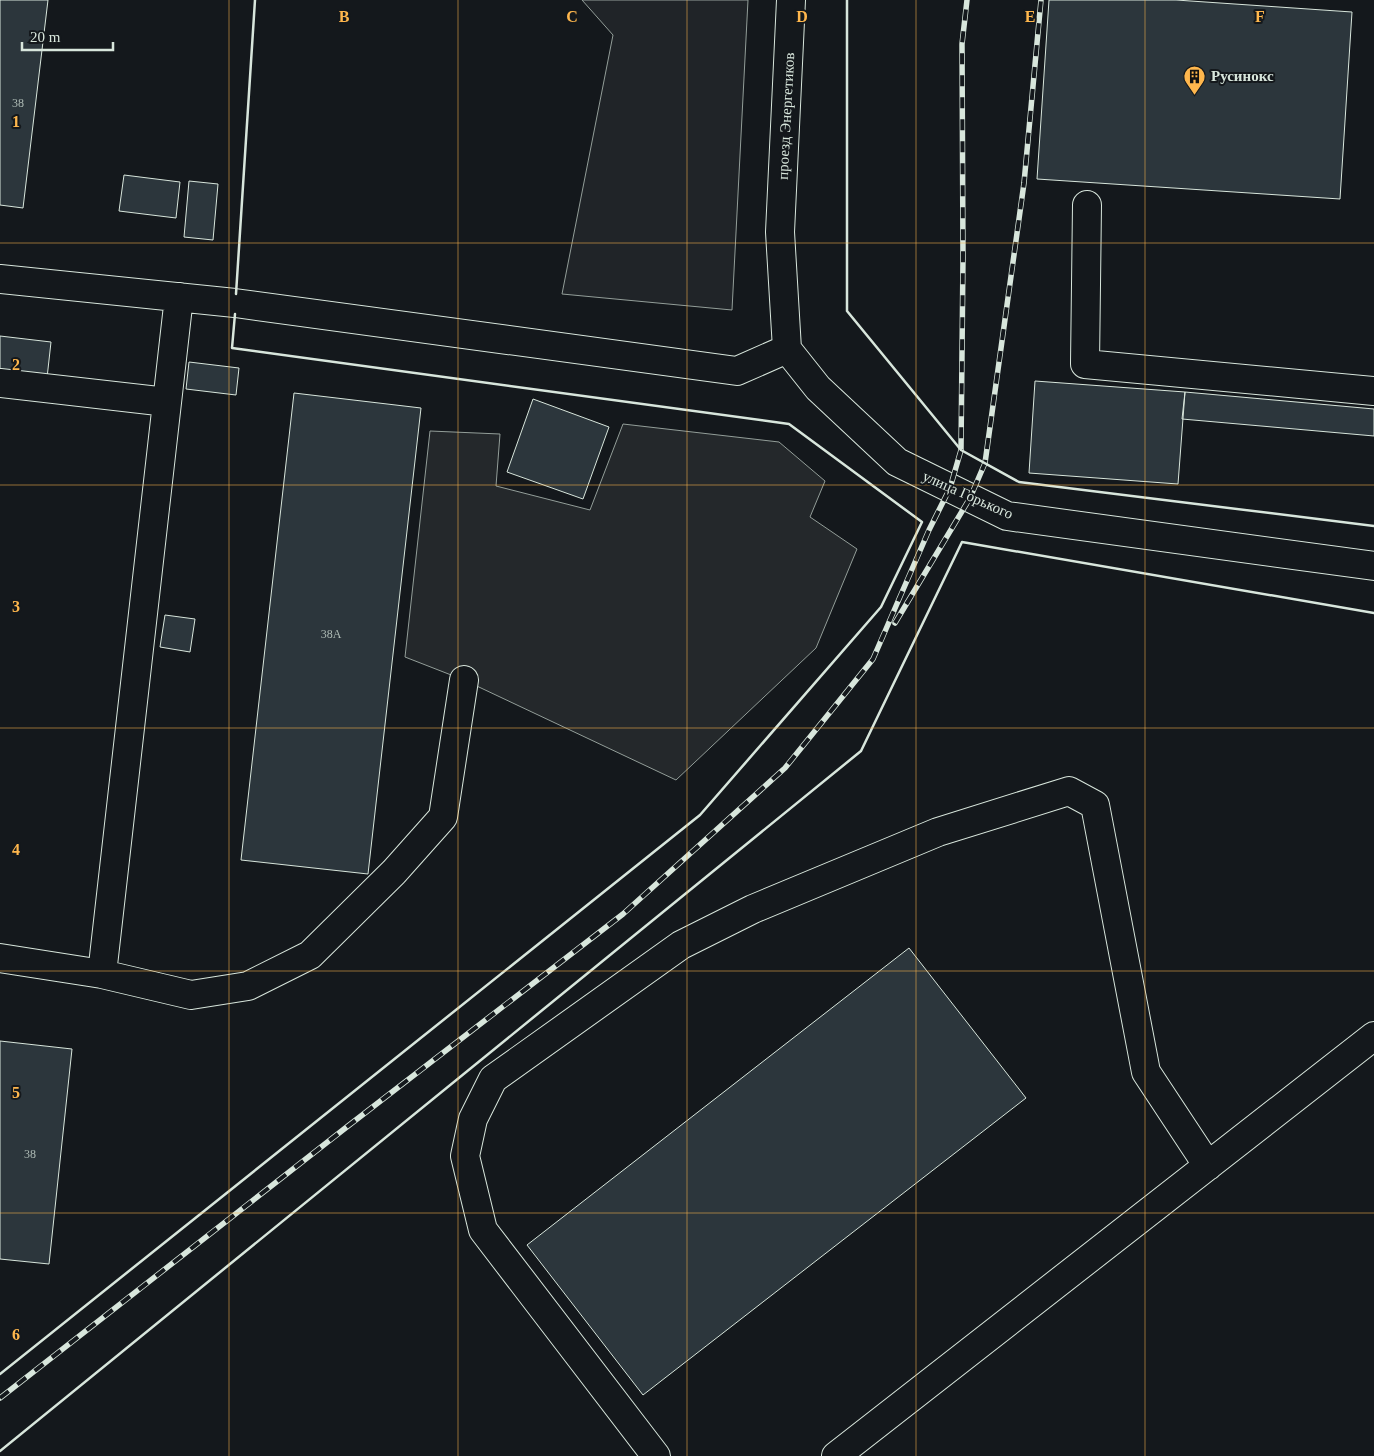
<svg xmlns="http://www.w3.org/2000/svg" width="1374" height="1456" font-family="'Times New Roman',serif">
	<style>
		.green { fill: #202428; stroke: #939e99 }
		.parking { fill: #24282b; stroke: #939e99 }
		.building { fill: #2c363c; stroke: #d8e6dc }
		.lines { fill: none; stroke-linecap: round; stroke-linejoin: round }
		.minor-casing { stroke: #d8e6dc; stroke-width: 30 }
		.minor { stroke: #14181c; stroke-width: 28 }
		.rail-casing { stroke: #d8e6dc; stroke-width: 5.5 }
		.rail { stroke: #14181c; stroke-width: 4; stroke-dasharray: 11; stroke-linecap: butt }
		.wall { stroke: #d8e6dc; stroke-width: 2.5 }
		.grid { fill: none; stroke: #ffb74d; stroke-width: 1; stroke-opacity: 0.55 }
		.labels { text-anchor: middle; stroke-width: 4; stroke-linejoin: round; paint-order: stroke }
		.number-label { font-size: 12px; fill: #adbab4 }
		.poi-label { font-size: 15px; font-weight: bold; fill: #d8e6dc; stroke: #14181c; text-anchor: start }
		.street-label { font-size: 15px; fill: #d8e6dc; stroke: #14181c }
		.grid-label { font-size: 16px; text-anchor: middle; font-weight: bold; fill: #ffb74d; stroke: #14181c; stroke-width: 4; stroke-linejoin: round; paint-order: stroke }
	</style>
	<rect width="100%" height="100%" fill="#14181c"/>
	<path class="green" d="M582,0H748L732,310L562,294L613,35Z"/>
	<path class="parking" d="M623,424L779,442L825,481L810,517L857,549L816,648L676,780L464,680L405,657L430,431L500,434L496,486L590,510Z"/>
	<path class="building" d="M0,0H48L23,208L0,205Z
		M1049,0H1176L1352,12L1340,199L1037,179Z
		M124,175L180,182L176,218L119,211Z
		M189,181L218,184L213,240L184,237Z
		M0,336L51,342L47,378L0,372Z
		M189,362L239,368L236,395L186,389Z
		M1035,381L1185,392L1178,484L1029,473Z
		M1185,392L1374,409V436L1182,419Z
		M294,393L421,408L368,874L241,860Z
		M533,399L609,427L583,499L507,472Z
		M165,615L195,619L190,652L160,647Z
		M909,948L1026,1098L643,1395L527,1245Z
		M0,1041L72,1049L49,1264L0,1259Z"/>
	<g class="lines">
		<defs>
			<path id="minor" d="M791,0L780,232L787,349L818,388L897,462L1007,516L1374,566
				M1087,205L1085,364L1374,391
				M0,279L235,303L737,371L787,349
				M179,297L102,974L191,995L248,986L310,955L394,872L443,817L464,680
				M0,383L167,402
				M0,958L102,974
				M656,1456L483,1230L465,1156L473,1119L493,1079L681,945L753,909L938,832L1069,791L1095,805L1146,1072L1208,1166
				M836,1456L1374,1036"/>
		</defs>
		<use href="#minor" class="minor-casing"/>
		<use href="#minor" class="minor"/>
		<defs>
			<path id="rail" d="M895,623L970,498L985,463L1024,183L1041,0
				M0,1398L348,1126L623,914L785,768L873,659L929,530L950,488L961,450L963,257L962,44L967,0"/>
		</defs>
		<use href="#rail" class="rail-casing"/>
		<use href="#rail" class="rail"/>
		<path class="wall" d="M847,0V311L961,450L1019,482L1374,526
			M236,294L255,0
			M0,1374L700,815L881,607L922,522L789,424L232,348L235,314
			M0,1451L861,751L962,542L1374,613"/>
	</g>
	<path class="grid" d="M229,0V1456M458,0V1456M687,0V1456M916,0V1456M1145,0V1456M0,243H1374M0,485H1374M0,728H1374M0,971H1374M0,1213H1374"/>
	<defs>
		<symbol id="building-pin" viewBox="-11 -11 22 30"><path d="M0 17L-7.5 6A9.5 9.5 0 1 1 7.5 6Z" fill="#ffb74d" stroke="#14181c"/><path d="M-4-6H4V6H1V3H-1V6H-4ZM-2.5-4.3h1.7v1.8h-1.7ZM.8-4.3h1.7v1.8H.8ZM-2.5-1h1.7V.8h-1.7ZM.8-1h1.7V.8H.8Z" fill="#111"/></symbol>
	</defs>
	<g fill-rule="evenodd">
		<use href="#building-pin" x="1182" y="64" width="25" height="34"/>
	</g>
	<g class="labels">
		<g class="number-label">
			<text x="18" y="107">38</text>
			<text x="331" y="638">38А</text>
			<text x="30" y="1158">38</text>
		</g>
		<g class="poi-label">
			<text x="1211" y="81">Русинокс</text>
		</g>
		<g class="street-label">
			<text transform="translate(786 116) rotate(-87)" y="5">проезд Энергетиков</text>
			<text transform="translate(968 495) rotate(24)" y="5">улица Горького</text>
		</g>
	</g>
	<g class="grid-label">
		<text x="344" y="22">B</text>
		<text x="572" y="22">C</text>
		<text x="802" y="22">D</text>
		<text x="1030" y="22">E</text>
		<text x="1260" y="22">F</text>
		<text x="16" y="127">1</text>
		<text x="16" y="370">2</text>
		<text x="16" y="612">3</text>
		<text x="16" y="855">4</text>
		<text x="16" y="1098">5</text>
		<text x="16" y="1340">6</text>
	</g>
	<path d="M22 42v8h91v-8" fill="none" stroke="#d8e6dc" stroke-width="2.5"/>
	<text x="30" y="42" font-size="15" fill="#d8e6dc" stroke="#14181c" stroke-width="4" paint-order="stroke">20 m</text>
</svg>
